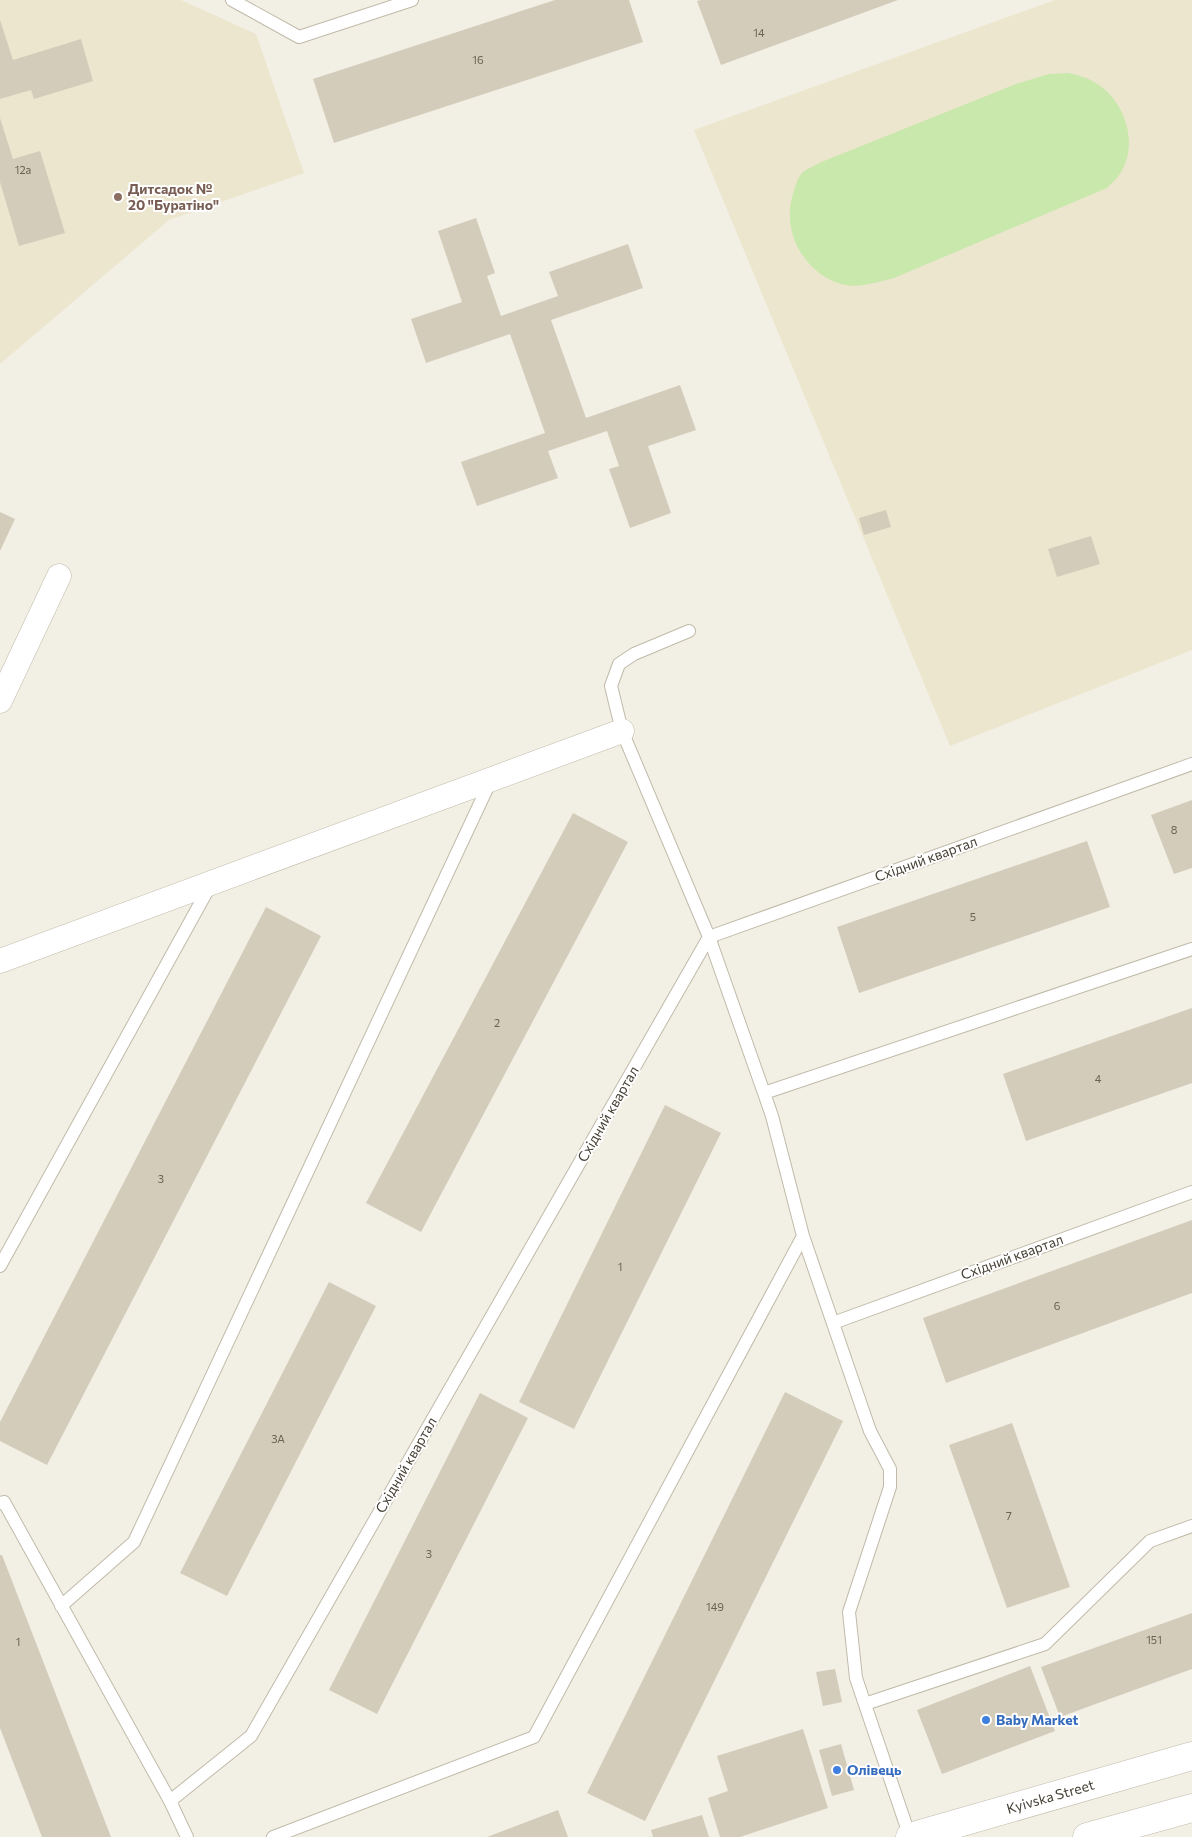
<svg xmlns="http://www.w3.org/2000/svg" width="1192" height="1837" font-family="Commissioner,sans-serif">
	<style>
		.education { fill: #ece6ce }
		.green { fill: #c9e8ac }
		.building { fill: #d4ccba }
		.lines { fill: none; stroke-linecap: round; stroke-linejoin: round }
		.service-casing { stroke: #c1baaa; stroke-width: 14 }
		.minor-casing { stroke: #c1baaa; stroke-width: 25 }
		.tertiary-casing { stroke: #c1baaa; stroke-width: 29 }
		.service { stroke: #fff; stroke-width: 12 }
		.minor { stroke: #fff; stroke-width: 24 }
		.tertiary { stroke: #fff; stroke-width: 28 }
		.education-dot { fill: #8d6e63; stroke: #fff; stroke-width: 2 }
		.shop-dot { fill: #3f7fe0; stroke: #fff; stroke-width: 2 }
		.labels { text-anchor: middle; stroke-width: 4; stroke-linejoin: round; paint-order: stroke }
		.number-label { font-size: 11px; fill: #696256 }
		.education-label { font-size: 14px; font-weight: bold; fill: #785e54; stroke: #fff; text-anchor: start }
		.street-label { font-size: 14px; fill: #453f34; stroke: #fff }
		.shop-label { font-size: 14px; font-weight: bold; fill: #366cbe; stroke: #fff; text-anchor: start }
	</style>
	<rect width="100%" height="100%" fill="#f2efe4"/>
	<path class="education" d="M0,0H181L256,34L304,173L169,220L0,364Z
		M1055,0H1192V650L950,746L694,130Z"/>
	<path class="green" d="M1068,73C1077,75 1086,77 1094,82C1123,98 1139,140 1122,170C1119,177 1112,183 1107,188L894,278C877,282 858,289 841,284C804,273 781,231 793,194C795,187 797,179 802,173C806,169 814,166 819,163L1016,84L1049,74Z"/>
	<path class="building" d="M555,0H629L643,42L334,143L313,79Z
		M701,0H898L721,65L697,1Z
		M0,20L13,60L81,39L93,81L34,99L31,90L0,99Z
		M0,118L13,159L40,151L65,233L19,246L0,182Z
		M476,218L495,273L487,276L501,316L558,296L549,272L628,244L643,288L551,320L586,418L680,385L696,430L648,446L671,513L630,528L609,469L619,466L607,431L548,451L558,478L477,506L461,462L545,433L510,334L426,363L411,319L462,302L438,231Z
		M886,510L891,527L864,535L859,518Z
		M0,512L15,519L0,551Z
		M1091,536L1100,564L1057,577L1048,549Z
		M1192,800V868L1174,874L1151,815Z
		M573,813L628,842L421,1232L366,1203Z
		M1087,841L1110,907L859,993L837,927Z
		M266,907L321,936L47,1465L0,1441V1422Z
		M1192,1008V1083L1026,1141L1003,1074Z
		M665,1105L721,1133L574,1429L519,1402Z
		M1192,1220V1293L946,1383L923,1318Z
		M329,1282L376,1306L227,1596L180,1573Z
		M785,1392L843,1421L645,1821L587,1793Z
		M480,1393L528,1418L377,1714L329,1690Z
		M1012,1423L1070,1587L1007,1608L949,1445Z
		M0,1555H2L111,1837H42L0,1728Z
		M1192,1613V1669L1060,1717L1041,1667Z
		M1030,1666L1055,1731L942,1774L917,1710Z
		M835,1669L842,1702L823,1706L816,1672Z
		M803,1729L828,1808L740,1837H720L708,1798L728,1791L717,1756Z
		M841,1744L854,1790L832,1796L819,1750Z
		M558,1810L568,1837H487Z
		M702,1815L709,1837H653L651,1830Z"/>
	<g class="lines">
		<defs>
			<path id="service" d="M232,0L299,37L412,0
				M689,631L634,654L619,664L611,686L622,731L709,937L764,1093L772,1116L803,1236L870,1431L890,1469V1487L849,1612L856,1678L910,1837
				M764,1093L1192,949
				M0,1266L211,884
				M833,1323L1192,1192
				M0,1503L4,1502L170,1801
				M61,1606L134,1542L491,780
				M865,1704L1045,1644L1150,1541L1192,1526
				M187,1837L170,1801L251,1736L709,937L1192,764
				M273,1837L534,1737L803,1236"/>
			<path id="minor" d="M0,701L59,576
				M0,961L622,731"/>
			<g id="tertiary">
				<path id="s1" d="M910,1837L1192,1756"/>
				<path d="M1087,1837L1192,1808"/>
			</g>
		</defs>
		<use href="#service" class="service-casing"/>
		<use href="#minor" class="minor-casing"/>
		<use href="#tertiary" class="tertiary-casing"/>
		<use href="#service" class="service"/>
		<use href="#minor" class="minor"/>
		<use href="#tertiary" class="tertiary"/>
	</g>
	<circle class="education-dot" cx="118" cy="197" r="5"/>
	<g class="shop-dot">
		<circle cx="986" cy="1720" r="5"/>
		<circle cx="837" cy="1770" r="5"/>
	</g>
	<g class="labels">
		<g class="number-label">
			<text x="759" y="37">14</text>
			<text x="478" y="64">16</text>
			<text x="23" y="174">12а</text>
			<text x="1174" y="834">8</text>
			<text x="973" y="921">5</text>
			<text x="497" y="1027">2</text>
			<text x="1098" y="1083">4</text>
			<text x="161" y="1183">3</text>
			<text x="620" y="1271">1</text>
			<text x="1057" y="1310">6</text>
			<text x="278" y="1443">3А</text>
			<text x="1009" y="1520">7</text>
			<text x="429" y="1558">3</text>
			<text x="715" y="1611">149</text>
			<text x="1154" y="1644">151</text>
			<text x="18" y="1646">1</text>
		</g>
		<g class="education-label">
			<text x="128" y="194">Дитсадок №<tspan x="128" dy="16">20 "Буратіно"</tspan></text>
		</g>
		<g class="street-label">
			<text transform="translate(926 859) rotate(-20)" y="5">Східний квартал</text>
			<text transform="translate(608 1114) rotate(-60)" y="5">Східний квартал</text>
			<text transform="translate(1012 1257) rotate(-20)" y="5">Східний квартал</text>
			<text transform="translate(406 1465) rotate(-60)" y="5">Східний квартал</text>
			<text dy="5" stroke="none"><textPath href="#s1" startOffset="146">Kyivska Street</textPath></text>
		</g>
		<g class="shop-label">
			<text x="996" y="1725">Baby Market</text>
			<text x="847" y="1775">Олівець</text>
		</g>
	</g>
</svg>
